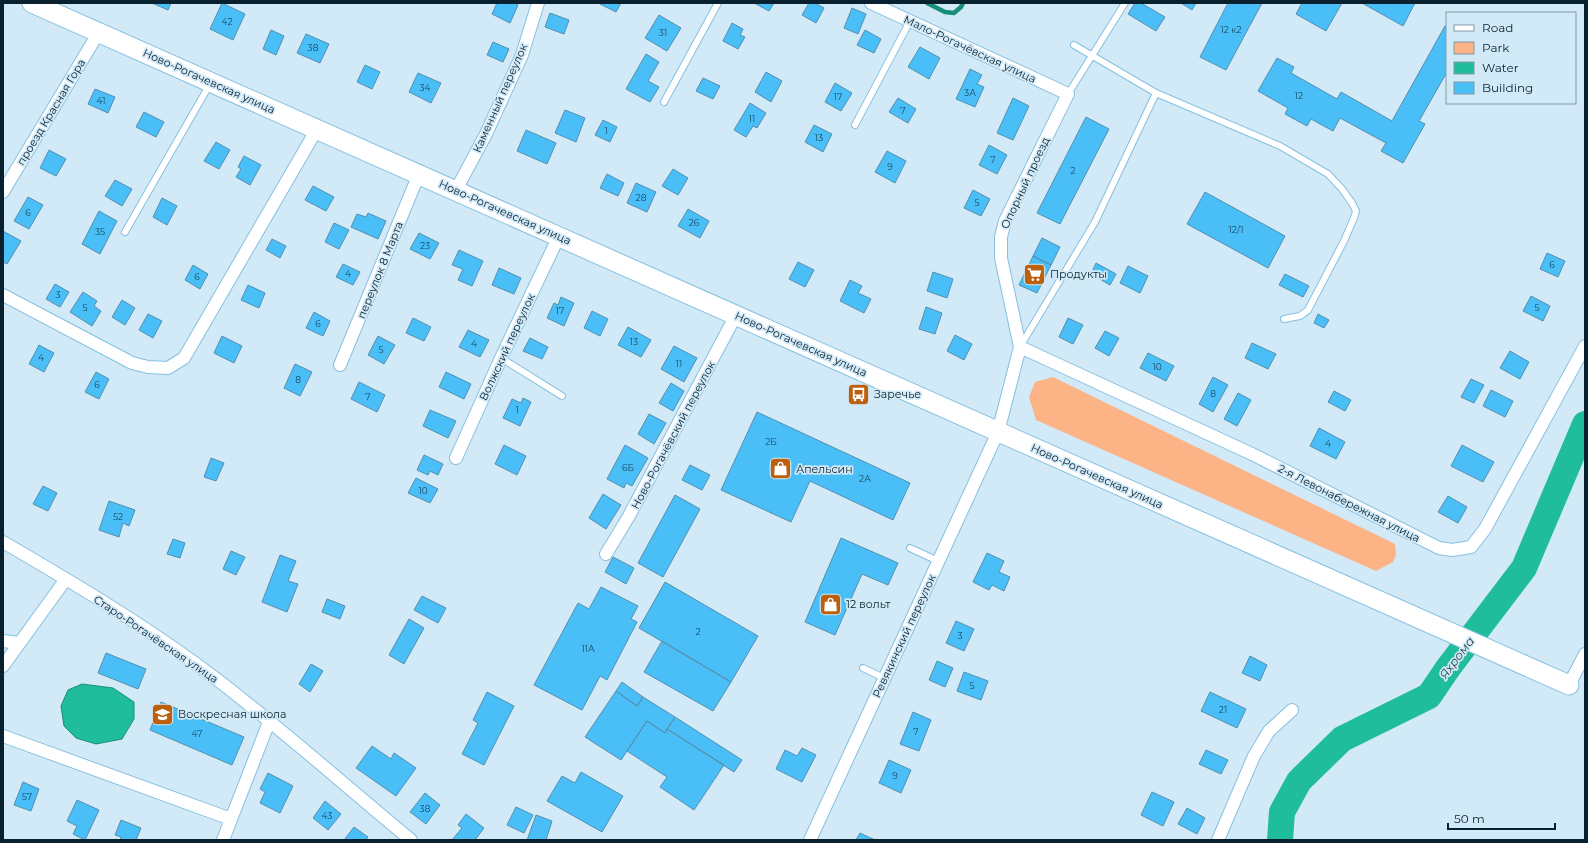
<svg xmlns="http://www.w3.org/2000/svg" width="1588" height="843" font-family="Montserrat,sans-serif">
	<style>
		.green { fill: #fcb486 }
		.water { fill: #1fbd9b; stroke: #188e7a }
		.lines { fill: none; stroke-linecap: round; stroke-linejoin: round }
		.stream { stroke: #188e7a; stroke-width: 4.5 }
		.river { stroke: #1fbd9b; stroke-width: 26 }
		.building { fill: #4abff7; stroke: #548fae }
		.service-casing { stroke: #85c0e1; stroke-width: 8 }
		.minor-casing { stroke: #85c0e1; stroke-width: 14 }
		.primary-casing { stroke: #85c0e1; stroke-width: 21 }
		.service { stroke: #fff; stroke-width: 6 }
		.minor { stroke: #fff; stroke-width: 12 }
		.primary { stroke: #fff; stroke-width: 19 }
		.labels { text-anchor: middle; stroke-width: 3.5; stroke-linejoin: round; paint-order: stroke }
		.number-label { font-size: 9px; fill: #194860 }
		.street-label { font-size: 11px; fill: #09212e; stroke: #d2e9f7 }
		.poi-label { font-size: 11px; fill: #09212e; stroke: #d2e9f7; text-anchor: start }
		.water-label { font-size: 12px; font-style: italic; fill: #28453d; stroke: #d2e9f7 }
	</style>
	<rect width="100%" height="100%" fill="#d2e9f7"/>
	<path class="green" d="M1053,377L1395,544L1396,555L1393,562L1376,571L1036,420L1029,397L1035,382Z"/>
	<path class="water" d="M82,684L113,688L134,702V719L122,739L96,744L76,738L64,726L61,706L68,690Z"/>
	<g class="lines">
		<path class="stream" d="M927,3L945,12L954,13L961,7L963,3"/>
		<path class="river" d="M1280,840L1282,812L1299,781L1342,739L1429,696L1448,668L1524,568L1585,424"/>
	</g>
	<path class="building" d="M152,3H171L168,10Z
		M222,3L245,14L233,40L210,29Z
		M497,3H514L518,5L510,23L492,14Z
		M601,3H621L616,12L600,4Z
		M754,3H774L769,11Z
		M809,3H815L824,8L816,23L802,15Z
		M1135,3H1141L1165,17L1156,31L1128,14Z
		M1181,3H1196L1192,10Z
		M1228,3H1262L1226,70L1200,57Z
		M1302,3H1342L1326,31L1296,14Z
		M1362,3H1415L1403,26Z
		M852,8L866,14L858,34L844,28Z
		M550,13L569,20L564,34L545,27Z
		M659,15L681,28L667,51L645,38Z
		M732,23L743,29L740,35L745,37L738,49L723,41Z
		M1445,26L1447,27V72L1419,121L1425,124L1403,163L1381,151L1386,143L1340,118L1333,131L1311,119L1307,126L1285,114L1288,108L1258,91L1277,58L1294,67L1291,73L1337,99L1341,92L1392,121Z
		M271,30L284,36L276,55L263,49Z
		M865,30L881,39L874,53L857,45Z
		M306,34L329,44L320,63L297,53Z
		M493,42L509,49L503,62L487,55Z
		M920,47L940,58L929,79L908,67Z
		M646,54L659,62L648,81L659,87L650,102L626,89Z
		M365,65L380,72L372,89L357,82Z
		M970,69L982,75L977,84L984,87L975,107L956,99Z
		M766,72L782,81L771,102L755,92Z
		M418,73L441,83L431,103L409,92Z
		M703,78L720,86L713,99L696,91Z
		M835,83L852,93L841,111L825,102Z
		M95,89L115,97L108,113L88,104Z
		M898,98L916,109L908,123L889,112Z
		M1013,98L1029,106L1013,140L997,133Z
		M750,103L766,113L757,128L753,126L746,137L734,130Z
		M565,110L585,118L576,142L555,133Z
		M144,112L164,122L156,137L136,127Z
		M1086,117L1109,129L1060,224L1037,213Z
		M603,120L617,127L610,142L595,135Z
		M814,125L832,134L823,152L805,142Z
		M526,130L556,143L547,164L517,151Z
		M216,142L230,150L219,169L204,161Z
		M989,145L1007,155L997,174L979,165Z
		M49,150L66,159L56,176L40,168Z
		M887,151L906,161L895,183L875,172Z
		M244,156L261,165L250,185L236,177L241,169L238,167Z
		M673,169L688,178L678,195L662,186Z
		M607,174L624,183L618,196L600,188Z
		M115,180L132,189L122,206L105,196Z
		M636,183L656,192L647,212L627,203Z
		M313,186L334,197L326,211L305,200Z
		M973,190L990,199L981,216L964,208Z
		M1205,192L1285,236L1268,268L1187,224Z
		M28,197L43,205L29,229L14,221Z
		M162,198L177,206L167,225L153,217Z
		M688,209L709,221L700,238L678,226Z
		M99,211L117,221L100,254L82,244Z
		M368,213L386,221L378,239L351,227L357,214L366,217Z
		M334,223L349,230L339,249L325,242Z
		M3,231L21,241L7,264L3,262Z
		M419,233L439,243L430,259L410,249Z
		M1042,238L1060,247L1051,265L1033,256Z
		M272,239L286,246L280,258L266,250Z
		M459,250L483,261L472,286L458,280L463,269L452,265Z
		M1547,253L1565,261L1558,277L1540,269Z
		M1033,256L1051,265L1037,293L1019,285Z
		M798,262L814,270L805,287L789,279Z
		M1096,263L1116,274L1110,285L1091,274Z
		M343,264L360,272L353,285L336,277Z
		M193,265L208,274L200,289L185,280Z
		M1128,266L1148,276L1140,293L1120,283Z
		M499,268L521,278L514,294L492,285Z
		M933,272L953,279L947,298L927,291Z
		M1285,274L1309,286L1303,297L1279,285Z
		M850,280L862,286L858,293L871,299L864,313L840,301Z
		M55,284L69,292L60,307L46,299Z
		M248,285L265,293L259,308L241,300Z
		M83,292L97,301L94,306L101,311L92,326L70,312Z
		M1531,296L1550,306L1543,321L1523,311Z
		M561,297L574,303L564,326L547,318L554,303L558,305Z
		M122,300L135,308L125,325L112,317Z
		M926,307L942,313L935,334L919,329Z
		M592,311L608,319L600,336L584,328Z
		M314,312L330,321L323,336L306,328Z
		M148,314L162,321L153,338L139,330Z
		M1318,314L1329,320L1324,328L1314,323Z
		M413,318L431,327L424,341L406,333Z
		M1068,318L1083,325L1073,344L1059,337Z
		M628,327L651,340L641,357L618,345Z
		M468,330L489,340L480,357L459,347Z
		M1105,331L1119,338L1109,356L1095,348Z
		M955,335L972,344L964,360L947,351Z
		M222,336L242,346L234,363L214,353Z
		M378,336L395,345L384,364L368,355Z
		M530,338L548,347L542,359L523,351Z
		M1252,343L1276,354L1268,369L1245,358Z
		M39,345L54,353L44,372L29,364Z
		M674,346L697,358L684,382L661,369Z
		M1510,351L1529,362L1520,379L1500,368Z
		M1148,353L1174,366L1166,381L1140,368Z
		M295,364L312,372L300,396L284,388Z
		M96,372L109,379L99,399L85,392Z
		M446,372L471,384L464,399L439,387Z
		M1213,377L1228,385L1213,412L1199,404Z
		M1471,379L1484,385L1474,403L1461,397Z
		M359,382L385,395L377,412L351,399Z
		M671,383L684,391L673,411L659,403Z
		M1491,390L1513,401L1505,417L1483,406Z
		M1334,391L1351,400L1345,411L1328,402Z
		M1238,393L1251,400L1237,426L1224,419Z
		M523,398L531,402L520,426L503,418L512,399L521,403Z
		M430,410L456,421L448,438L423,426Z
		M757,412L910,483L893,520L810,481L791,522L721,490Z
		M649,414L666,423L654,444L638,434Z
		M1319,428L1345,442L1336,459L1310,446Z
		M504,445L526,456L517,475L495,464Z
		M625,445L648,458L632,486L626,483L624,488L607,479Z
		M1462,445L1494,462L1483,482L1451,466Z
		M424,455L443,464L438,475L430,471L428,475L417,470Z
		M211,458L224,463L216,481L204,477Z
		M690,465L710,475L702,490L682,480Z
		M416,478L438,489L430,503L408,493Z
		M43,486L57,493L48,511L33,504Z
		M603,494L621,505L606,529L589,518Z
		M675,495L700,509L663,577L638,563Z
		M1448,496L1467,507L1458,523L1438,512Z
		M109,501L135,510L129,526L123,523L119,537L99,530Z
		M841,538L898,563L888,585L862,574L835,635L805,622Z
		M173,539L185,543L180,558L167,554Z
		M231,551L245,557L236,575L223,569Z
		M987,553L1004,561L999,572L1010,577L1004,591L992,585L989,590L973,582Z
		M280,555L296,561L288,581L298,584L287,612L262,602Z
		M613,557L634,568L626,584L605,572Z
		M665,582L758,636L731,682L639,628Z
		M601,587L638,606L631,619L637,622L607,680L600,676L582,710L534,685L578,603L589,609Z
		M422,596L446,608L438,623L414,610Z
		M327,599L345,606L340,619L322,612Z
		M409,619L424,628L404,664L389,655Z
		M956,621L974,629L964,651L946,643Z
		M662,641L731,682L713,711L644,672Z
		M106,653L146,669L138,689L98,673Z
		M1250,656L1267,665L1260,681L1242,673Z
		M937,661L953,668L945,687L929,680Z
		M311,664L323,671L310,692L299,684Z
		M964,672L988,681L981,700L957,691Z
		M622,682L643,697L637,706L616,691Z
		M616,691L637,706L643,697L675,717L665,733L647,721L621,760L585,737Z
		M487,692L514,706L484,765L462,754L478,723L473,720Z
		M1210,692L1246,709L1237,728L1201,711Z
		M161,702L244,737L232,765L150,730Z
		M913,712L931,720L919,751L900,744Z
		M675,717L742,760L734,772L667,729Z
		M647,721L665,733L667,729L724,765L694,810L660,787L667,777L627,751Z
		M372,746L391,759L394,753L416,768L396,796L356,768Z
		M802,748L816,755L802,782L776,769L785,750L797,756Z
		M1206,750L1228,760L1221,774L1199,764Z
		M889,760L911,770L901,793L879,783Z
		M581,772L623,796L602,832L547,801L562,776L575,783Z
		M268,773L293,786L280,813L260,803L265,792L260,789Z
		M23,782L39,789L31,811L14,805Z
		M1152,792L1174,802L1163,826L1141,815Z
		M425,793L440,805L426,824L410,812Z
		M77,800L99,810L85,840L73,834L77,826L67,821Z
		M325,801L341,814L328,830L313,818Z
		M516,807L533,815L524,833L507,825Z
		M1187,808L1205,818L1197,834L1178,824Z
		M466,814L484,828L475,840H452L462,828L458,825Z
		M536,815L552,821L546,840H527Z
		M121,820L141,828L136,840H120L121,837L115,835Z
		M354,827L368,837L366,840H344Z
		M860,833L875,840H856Z"/>
	<g class="lines">
		<defs>
			<path id="service" d="M1074,45L1156,93L1280,146L1328,174L1342,189L1352,203L1356,211L1354,218L1344,241L1308,310L1300,316L1284,319
				M1068,94L1125,3
				M664,102L718,3
				M855,125L910,21
				M125,232L210,84
				M1021,345L1095,222L1156,93
				M501,358L562,396
				M910,548L938,561
				M863,668L884,678"/>
			<path id="minor" d="M456,190L486,134L522,55L538,3
				M3,192L99,32
				M3,295L132,363L148,367L168,368L184,358L317,129
				M1020,347L1252,454L1439,548L1452,550L1471,547L1485,529L1585,346
				M340,365L419,174
				M456,458L501,358L559,236
				M3,542C77,585 151,629 219,681C285,732 347,787 411,840
				M606,554L629,516L736,315
				M3,641L19,643
				M3,666L66,579
				M1569,685L1585,654
				M3,736L231,819
				M223,840L269,722
				M810,840L998,432L1020,347L1001,258V237L1005,221L1068,94L871,3
				M1218,840L1254,756L1269,731L1292,710"/>
			<path id="primary" d="M32,3L1569,685"/>
		</defs>
		<use href="#service" class="service-casing"/>
		<use href="#minor" class="minor-casing"/>
		<use href="#primary" class="primary-casing"/>
		<use href="#service" class="service"/>
		<use href="#minor" class="minor"/>
		<use href="#primary" class="primary"/>
	</g>
	<defs>
		<symbol id="supermarket-square" viewBox="-11 -11 22 22"><rect x="-9" y="-9" width="18" height="18" rx="4" fill="#bc600e" stroke="#d2e9f7"/><path d="M-6-5.5h2.5l.6 2H6L4.5 2H-2.5L-4.4-4H-6ZM-1.5 3.2a1.3 1.3 0 1 0 .1 0ZM3 3.2a1.3 1.3 0 1 0 .1 0Z" fill="#fff"/></symbol>
		<symbol id="bus-square" viewBox="-11 -11 22 22"><rect x="-9" y="-9" width="18" height="18" rx="4" fill="#bc600e" stroke="#d2e9f7"/><path d="M-5-6H5V4H4V6H2V4H-2V6H-4V4H-5ZM-3.5-4V0h7V-4ZM-3.5 1.2v1.5H-2V1.2ZM2 1.2v1.5H3.5V1.2Z" fill="#fff"/></symbol>
		<symbol id="shop-square" viewBox="-11 -11 22 22"><rect x="-9" y="-9" width="18" height="18" rx="4" fill="#bc600e" stroke="#d2e9f7"/><path d="M-5-2.5h2.3a2.7 3.5 0 0 1 5.4 0H5L5.5 6h-11ZM-1.5-2.5h3a1.5 2.3 0 0 0-3 0Z" fill="#fff"/></symbol>
		<symbol id="school-square" viewBox="-11 -11 22 22"><rect x="-9" y="-9" width="18" height="18" rx="4" fill="#bc600e" stroke="#d2e9f7"/><path d="M0-5L7-2L0 1L-7-2ZM-4 1L0 2.5L4 1V4Q0 6-4 4Z" fill="#fff"/></symbol>
	</defs>
	<g fill-rule="evenodd">
		<use href="#supermarket-square" x="1022" y="262" width="25" height="25"/>
		<use href="#bus-square" x="846" y="382" width="25" height="25"/>
		<use href="#shop-square" x="768" y="456" width="25" height="25"/>
		<use href="#shop-square" x="818" y="592" width="25" height="25"/>
		<use href="#school-square" x="150" y="702" width="25" height="25"/>
	</g>
	<g class="labels">
		<g class="number-label">
			<text x="227" y="25">42</text>
			<text x="1231" y="33">12 к2</text>
			<text x="663" y="36">31</text>
			<text x="313" y="51">38</text>
			<text x="425" y="91">34</text>
			<text x="970" y="96">3А</text>
			<text x="1299" y="99">12</text>
			<text x="838" y="100">17</text>
			<text x="101" y="104">41</text>
			<text x="903" y="114">7</text>
			<text x="752" y="122">11</text>
			<text x="606" y="134">1</text>
			<text x="819" y="141">13</text>
			<text x="993" y="163">7</text>
			<text x="890" y="170">9</text>
			<text x="1073" y="174">2</text>
			<text x="641" y="201">28</text>
			<text x="977" y="206">5</text>
			<text x="28" y="216">6</text>
			<text x="694" y="226">26</text>
			<text x="1236" y="233">12/1</text>
			<text x="100" y="235">35</text>
			<text x="425" y="249">23</text>
			<text x="1552" y="268">6</text>
			<text x="348" y="277">4</text>
			<text x="197" y="280">6</text>
			<text x="58" y="298">3</text>
			<text x="85" y="311">5</text>
			<text x="1537" y="311">5</text>
			<text x="560" y="314">17</text>
			<text x="318" y="327">6</text>
			<text x="634" y="345">13</text>
			<text x="474" y="347">4</text>
			<text x="381" y="353">5</text>
			<text x="41" y="361">4</text>
			<text x="679" y="367">11</text>
			<text x="1157" y="370">10</text>
			<text x="298" y="383">8</text>
			<text x="97" y="388">6</text>
			<text x="1213" y="397">8</text>
			<text x="368" y="400">7</text>
			<text x="517" y="413">1</text>
			<text x="771" y="445">2Б</text>
			<text x="1328" y="447">4</text>
			<text x="628" y="471">6Б</text>
			<text x="865" y="482">2А</text>
			<text x="423" y="494">10</text>
			<text x="118" y="520">52</text>
			<text x="698" y="635">2</text>
			<text x="960" y="639">3</text>
			<text x="588" y="652">11А</text>
			<text x="972" y="689">5</text>
			<text x="1223" y="713">21</text>
			<text x="916" y="735">7</text>
			<text x="197" y="737">47</text>
			<text x="895" y="779">9</text>
			<text x="27" y="800">57</text>
			<text x="425" y="812">38</text>
			<text x="327" y="819">43</text>
		</g>
		<g class="street-label">
			<text transform="translate(970 49) rotate(25)" y="4">Мало-Рогачёвская улица</text>
			<text transform="translate(209 81) rotate(24)" y="4">Ново-Рогачевская улица</text>
			<text transform="translate(500 98) rotate(-66)" y="4">Каменный переулок</text>
			<text transform="translate(51 112) rotate(-59)" y="4">проезд Красная Гора</text>
			<text transform="translate(1025 183) rotate(-65)" y="4">Опорный проезд</text>
			<text transform="translate(505 212) rotate(24)" y="4">Ново-Рогачевская улица</text>
			<text transform="translate(380 270) rotate(-68)" y="4">переулок 8 Марта</text>
			<text transform="translate(801 344) rotate(24)" y="4">Ново-Рогачевская улица</text>
			<text transform="translate(507 347) rotate(-65)" y="4">Волжский переулок</text>
			<text transform="translate(673 435) rotate(-62)" y="4">Ново-Рогачёвский переулок</text>
			<text transform="translate(1097 476) rotate(24)" y="4">Ново-Рогачевская улица</text>
			<text transform="translate(1349 503) rotate(27)" y="4">2-я Левонабережная улица</text>
			<text transform="translate(904 636) rotate(-65)" y="4">Ревякинский переулок</text>
			<text transform="translate(156 639) rotate(34)" y="4">Старо-Рогачёвская улица</text>
		</g>
		<g class="poi-label">
			<text x="1050" y="278">Продукты</text>
			<text x="874" y="398">Заречье</text>
			<text x="796" y="473">Апельсин</text>
			<text x="846" y="608">12 вольт</text>
			<text x="178" y="718">Воскресная школа</text>
		</g>
		<g class="water-label">
			<text transform="translate(1457 658) rotate(-53)" y="4">Яхрома</text>
		</g>
	</g>
	<rect width="1588" height="843" fill="none" stroke="#09212e" stroke-width="8"/>
	<rect x="1446" y="12" width="130" height="92" fill="#d2e9f7" stroke="#8299a7"/>
	<rect x="1454" y="25" width="20" height="6" fill="#ffffff" stroke="#8299a7"/>
	<text x="1482" y="32" font-size="12" fill="#09212e">Road</text>
	<rect x="1454" y="42" width="20" height="12" fill="#fcb486" stroke="#8299a7"/>
	<text x="1482" y="52" font-size="12" fill="#09212e">Park</text>
	<rect x="1454" y="62" width="20" height="12" fill="#1fbd9b" stroke="#8299a7"/>
	<text x="1482" y="72" font-size="12" fill="#09212e">Water</text>
	<rect x="1454" y="82" width="20" height="12" fill="#4abff7" stroke="#8299a7"/>
	<text x="1482" y="92" font-size="12" fill="#09212e">Building</text>
	<path d="M1448 823v6h107v-6" fill="none" stroke="#09212e" stroke-width="2"/>
	<text x="1454" y="823" font-size="12" fill="#09212e" stroke="#d2e9f7" stroke-width="3" paint-order="stroke">50 m</text>
</svg>
